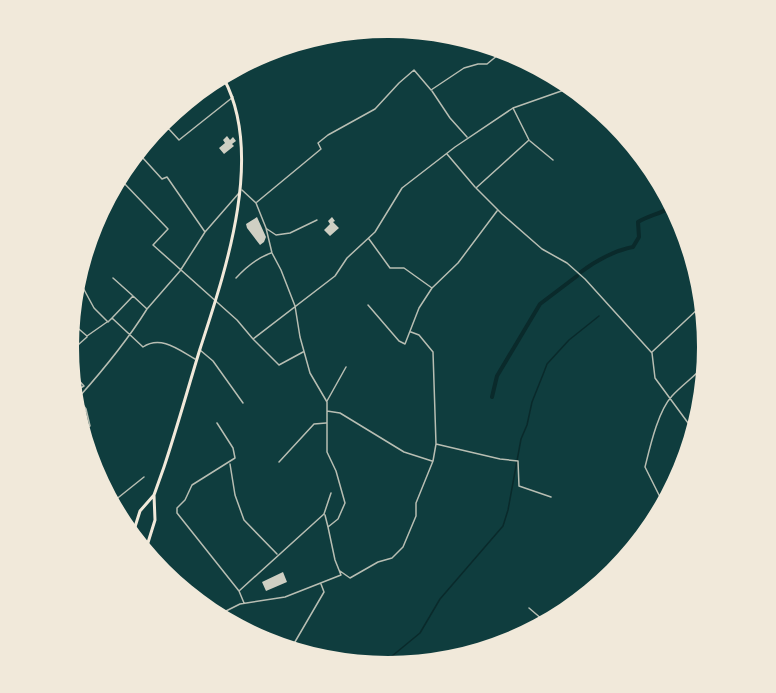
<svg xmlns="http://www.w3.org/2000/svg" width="776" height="693" font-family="Spectral,serif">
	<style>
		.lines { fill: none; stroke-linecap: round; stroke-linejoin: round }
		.stream { stroke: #0a2a2b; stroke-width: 1.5 }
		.canal { stroke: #0a2a2b; stroke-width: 4 }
		.building { fill: #cfcfc3 }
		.minor { stroke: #b8beb3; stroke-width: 1.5 }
		.trunk { stroke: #f1e9da; stroke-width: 3 }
	</style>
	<rect width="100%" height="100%" fill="#0f3d3e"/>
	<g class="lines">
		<path class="stream" d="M377,664L386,661L420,633L440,599L503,526L508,510L521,439L527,425L532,402L544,372L547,364L569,340L599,316"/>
		<path class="canal" d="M581,272C595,261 616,250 633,247L639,237L638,222C649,215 661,214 671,207
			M492,397L497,376L540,304L577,276"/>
	</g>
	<path class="building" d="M227,136L230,140L233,137L236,141L232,144L234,146L224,154L219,148L225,143L223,140Z
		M257,217L266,237L264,242L260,245L247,228L246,224Z
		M332,217L335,221L333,222L339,228L330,236L324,230L330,224L328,221Z
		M283,572L287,582L266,591L262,582Z"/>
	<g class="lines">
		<path class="minor" d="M567,89L513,108L529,140L476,188L502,214L542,249L567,263L585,279L652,353L655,378L691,427
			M432,91L450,118L467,137
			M530,141L553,160
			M140,154L141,156L168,128L179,140L233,97
			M447,154L475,187
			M142,157L162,179L167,177L205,232
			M122,181L168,229L153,245L237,320L253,339L335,276L347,258L375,232L402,188L455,147L513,108
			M257,202L321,149L318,143L328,135L375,109L399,83L414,70L431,90L464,68L478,64H487L504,50
			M267,229L276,235L290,233L317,220
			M369,239L390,268H404L432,288
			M113,278L132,295
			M236,278C246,267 257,258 271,253
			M81,284L94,308L108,322L112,318L143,347C161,335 179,350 195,359
			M368,305L399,341L405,344L419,308L432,288L458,263L497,211
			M112,318L133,296L147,309L180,271L205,232L239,193
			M73,324L87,336L107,322
			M253,339L279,365L303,352
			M200,350L213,361L243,403
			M70,352L87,337
			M652,352L700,307
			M74,375L84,386L77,390
			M79,397C104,369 127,341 147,309
			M79,399L86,409L82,414
			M327,401L346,367
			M327,411L340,413L404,452L432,461
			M217,423L233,448L235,458L192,485L185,500L177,508V513L239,591L244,603
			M85,430L90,426L86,409
			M436,444L500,459L518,461L519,486L551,497
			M279,462L314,424L326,423
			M230,464L235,495L244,520L277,554
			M114,501L144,477
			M662,501L645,467C650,447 658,411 672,396C682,385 694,377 704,366
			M325,515L328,527
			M340,571L350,578L378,562L392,558L403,547L416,516V503L433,461L436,444L433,352L419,335L411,332
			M239,591L324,514L331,493
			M529,608L543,620
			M222,613L240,604L285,597L341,575L335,560L328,527L338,519L345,503L336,471L327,452V402L310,373L300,337L295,306L281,270L272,253L266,228L256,203L242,190
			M292,647L324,592L321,584"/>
		<path class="trunk" d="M134,530L140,511L154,495L164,467C177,428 188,388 200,349C225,272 265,156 224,79
			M146,549L155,520L154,495"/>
	</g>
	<path d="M0 0H776V693H0ZM79 347a309 309 0 1 1 618 0a309 309 0 1 1-618 0Z" fill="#f1e9da" fill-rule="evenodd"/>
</svg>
